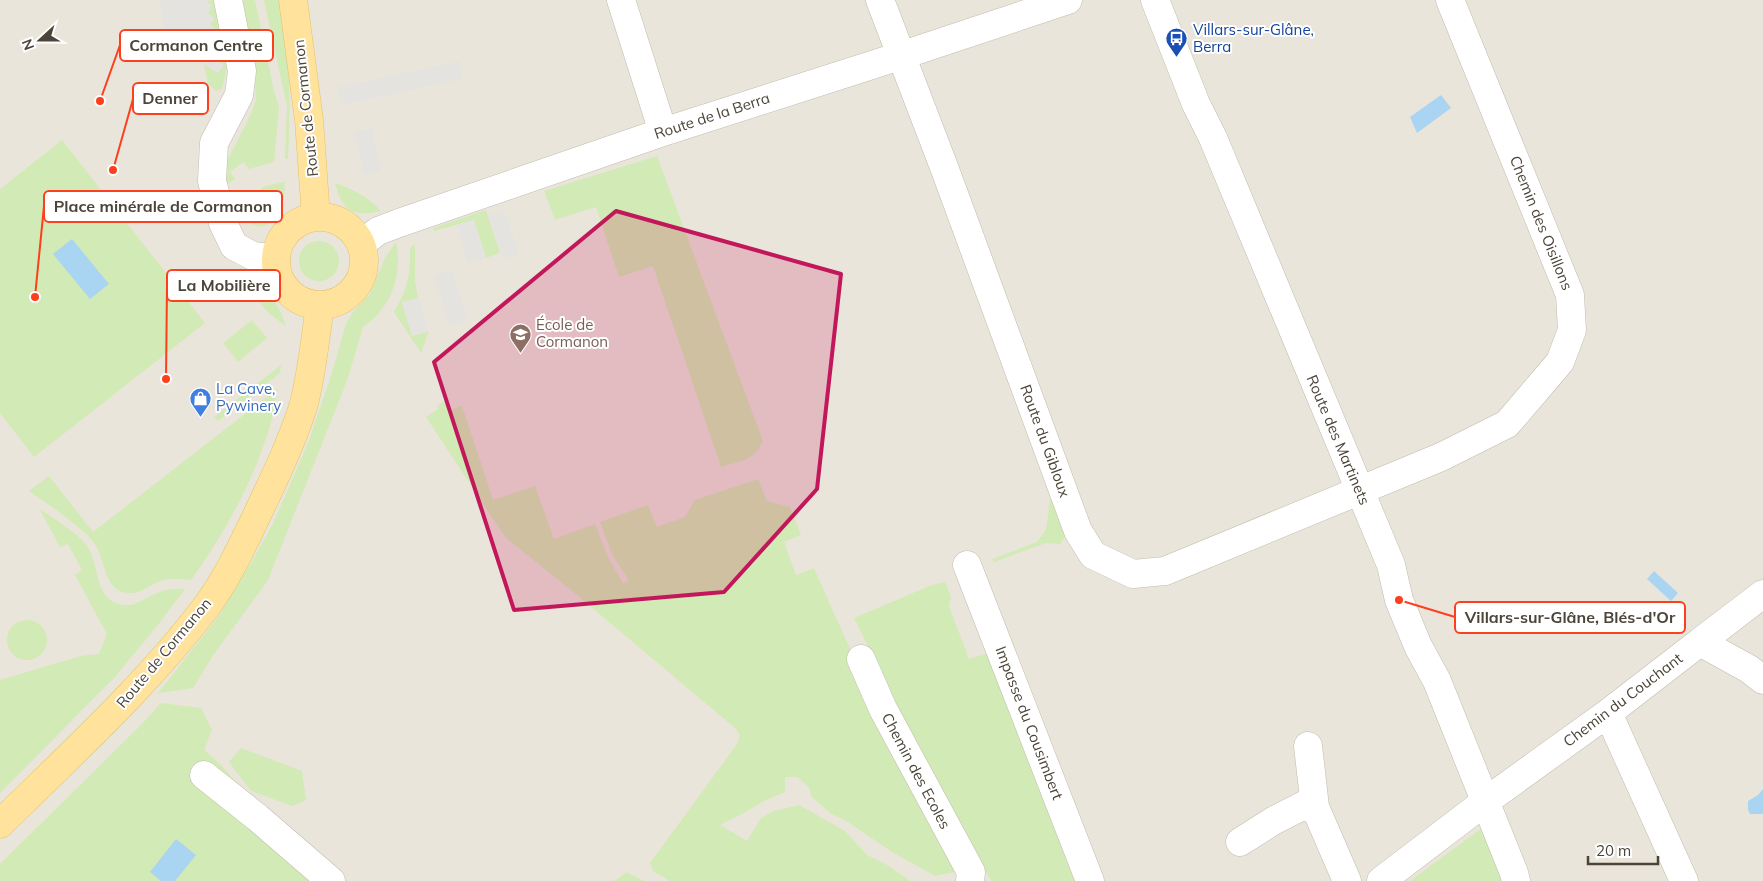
<svg xmlns="http://www.w3.org/2000/svg" width="1763" height="881" font-family="Mulish,sans-serif">
	<style>
		.residential { fill: #eae5da }
		.green { fill: #d2eab5 }
		.parking { fill: #e5e3e0 }
		.water { fill: #a9d4f2 }
		.lines { fill: none; stroke-linecap: round; stroke-linejoin: round }
		.street-casing { stroke: #c2bbae; stroke-width: 29 }
		.primary-casing { stroke: #e6c16a; stroke-width: 29 }
		.street { stroke: #fff; stroke-width: 28 }
		.primary { stroke: #ffe39c; stroke-width: 28 }
		.marked { fill: #c2185b; fill-opacity: 0.2; stroke: #c2185b; stroke-width: 4; stroke-linejoin: round }
		.labels { text-anchor: middle; stroke-width: 4; stroke-linejoin: round; paint-order: stroke }
		.transit-label { font-size: 15px; fill: #164399; stroke: #fff; text-anchor: start }
		.street-label { font-size: 15px; fill: #4b4439; stroke: #fff }
		.education-label { font-size: 15px; fill: #785e54; stroke: #fff; text-anchor: start }
		.shop-label { font-size: 15px; fill: #366cbe; stroke: #fff; text-anchor: start }
		.leader { fill: none; stroke: #fc3f1d; stroke-width: 2 }
		.callout-dot { fill: #fc3f1d; stroke: #fff; stroke-width: 2 }
		.callout { fill: #fff; stroke: #fc3f1d; stroke-width: 2 }
		.callout-label { font-size: 16px; text-anchor: middle; font-weight: bold; fill: #4b4439 }
	</style>
	<rect width="100%" height="100%" fill="#f6f3ec"/>
	<path class="residential" d="M0,0H1763V881H0Z"/>
	<path class="green" d="M216,0L226,51L227,67L222,89L216,91L208,84L204,64L218,73L217,61L205,1Z
		M239,0H255L274,91L279,107L274,162L249,169L243,162L230,172L235,179L226,185L224,173L227,161L250,116L256,100L255,78Z
		M264,0H280C290,53 291,105 288,159H285L287,106Z
		M62,140L205,323L34,457L0,413V189Z
		M657,156L763,441C754,461 740,461 721,467L653,266L619,277L596,207L555,220L544,191Z
		M285,182C284,191 284,202 281,210C275,227 258,231 244,219C240,216 237,211 233,207L265,186Z
		M335,183C353,189 368,197 381,211C352,217 343,212 335,183Z
		M486,210L500,253L486,258L474,220L434,231L433,228Z
		M299 261a20 20 0 1 1 40 0a20 20 0 1 1-40 0Z
		M396,242C403,275 391,308 363,327L348,378L268,580L212,657L193,688L158,693L218,617L255,556L273,523L308,443L330,379L346,324L352,313L370,294L385,258Z
		M415,244V281L418,298L402,303L412,336L429,331L421,353L394,312C408,288 410,277 410,249Z
		M251,286C273,294 279,305 286,326C270,315 258,305 251,286Z
		M252,320L267,338L238,362L223,343Z
		M281,365L280,373L218,421L214,417Z
		M277,389C275,401 274,414 270,426C253,482 225,533 191,580C182,579 173,578 164,580C153,582 143,593 132,593C104,595 106,561 95,544C85,529 46,503 29,491L49,476L93,532Z
		M444,401L450,410L462,406L493,500L535,486L554,539L595,524L608,557L623,583L629,581L612,554L600,522L648,505L657,527L685,517L695,500L758,479L767,501L790,507L801,535L784,542L796,575L814,568L854,658L965,870L935,876L892,852L848,822L830,813L811,796L810,789L798,777H785V792L764,801L742,814L720,825L747,841L761,818L774,811L799,805L845,831L867,855L887,865L910,881H670L653,871L650,863L737,744L740,735L735,728L571,590L505,537L426,417L438,409L437,406Z
		M1052,486L1068,532L1060,544L1046,543L994,562L992,559L1037,542L1046,530Z
		M39,508C52,518 79,533 87,546C101,567 93,607 131,605C135,604 141,601 145,599C161,591 167,588 185,589L157,626L114,678L0,793V680L81,656L99,654L107,634L75,575L82,570L68,544L60,547Z
		M945,582L951,597L949,606L969,659L992,652L1080,881H992L979,863L917,746L854,618L932,585Z
		M7 640a20 20 0 1 1 40 0a20 20 0 1 1-40 0Z
		M161,703L201,708L212,730L204,750L221,765L323,881H0V864L143,723Z
		M241,748L302,771L306,800L292,806L251,791L229,762Z
		M1486,825L1507,881H1410Z
		M627,872L644,881H614Z"/>
	<path class="parking" d="M159,0H205L212,6L208,13L214,18L210,25L217,30L212,37L219,42L215,49L222,55L217,61L224,65L218,73L204,64L198,46L186,42L171,63Z
		M459,61L463,79L342,105L338,87Z
		M372,128L381,171L364,175L354,132Z
		M504,210L519,254L503,259L488,216Z
		M474,220L486,258L468,263L457,225Z
		M452,270L468,320L450,326L434,276Z
		M418,298L429,331L412,336L402,302Z"/>
	<path class="water" d="M1441,95L1451,108L1417,133L1410,117Z
		M72,239L109,284L90,299L53,254Z
		M1654,571L1678,593L1671,601L1647,579Z
		M1763,789V814H1750L1748,810V801L1758,795Z
		M176,839L196,855L175,881H161L150,872Z"/>
	<g class="lines">
		<defs>
			<path id="street" d="M228,0L242,71L239,95L214,143L212,181L223,223L234,246L253,256L276,259
				M621,0L663,132
				M880,0L944,167L1078,531L1093,555L1133,574L1165,571L1441,457L1507,424L1560,362L1572,330L1570,295L1450,0
				M1155,0L1196,104L1213,138L1391,565L1399,600L1418,646L1437,681L1514,873L1516,881
				M361,244L378,231L399,223L663,132L900,56L1068,0
				M967,565L1090,881
				M1700,642L1763,594
				M861,659L883,709L971,872L970,881
				M1608,713L1684,881
				M1308,746L1315,807L1347,881
				M204,775L258,818L331,881
				M1240,842L1273,821L1314,800
				M1381,881L1486,801L1608,713L1700,642L1749,669L1763,680"/>
			<path id="primary" d="M293,0L309,120L316,217
				M276 261a44 44 0 1 1 88 0a44 44 0 1 1-88 0Z
				M0,824C71,754 145,687 206,607C227,579 242,546 257,515C274,479 291,444 303,407C312,374 315,339 320,306"/>
		</defs>
		<use href="#street" class="street-casing"/>
		<use href="#primary" class="primary-casing"/>
		<use href="#street" class="street"/>
		<use href="#primary" class="primary"/>
	</g>
	<path class="marked" d="M616,211L841,274L817,489L724,592L514,610L434,362Z"/>
	<defs>
		<symbol id="bus-pin" viewBox="-11 -11 22 30"><path d="M0 17L-7.5 6A9.5 9.5 0 1 1 7.5 6Z" fill="#1a4fb4" stroke="#fff"/><path d="M-5-6H5V4H4V6H2V4H-2V6H-4V4H-5ZM-3.5-4V0h7V-4ZM-3.5 1.2v1.5H-2V1.2ZM2 1.2v1.5H3.5V1.2Z" fill="#fff"/></symbol>
		<symbol id="school-pin" viewBox="-11 -11 22 30"><path d="M0 17L-7.5 6A9.5 9.5 0 1 1 7.5 6Z" fill="#8d6e63" stroke="#fff"/><path d="M0-5L7-2L0 1L-7-2ZM-4 1L0 2.5L4 1V4Q0 6-4 4Z" fill="#fff"/></symbol>
		<symbol id="shop-pin" viewBox="-11 -11 22 30"><path d="M0 17L-7.5 6A9.5 9.5 0 1 1 7.5 6Z" fill="#3f7fe0" stroke="#fff"/><path d="M-5-2.5h2.3a2.7 3.5 0 0 1 5.4 0H5L5.5 6h-11ZM-1.5-2.5h3a1.5 2.3 0 0 0-3 0Z" fill="#fff"/></symbol>
	</defs>
	<g fill-rule="evenodd">
		<use href="#bus-pin" x="1164" y="26" width="25" height="34"/>
		<use href="#school-pin" x="508" y="322" width="25" height="34"/>
		<use href="#shop-pin" x="188" y="386" width="25" height="34"/>
	</g>
	<g class="labels">
		<g class="transit-label">
			<text x="1193" y="35">Villars-sur-Glâne,<tspan x="1193" dy="17">Berra</tspan></text>
		</g>
		<g class="street-label">
			<text transform="translate(306 108) rotate(-96)" y="5">Route de Cormanon</text>
			<text transform="translate(712 116) rotate(-18)" y="5">Route de la Berra</text>
			<text transform="translate(1541 223) rotate(68)" y="5">Chemin des Oisillons</text>
			<text transform="translate(1338 440) rotate(67)" y="5">Route des Martinets</text>
			<text transform="translate(1045 441) rotate(70)" y="5">Route du Gibloux</text>
			<text transform="translate(164 653) rotate(-50)" y="5">Route de Cormanon</text>
			<text transform="translate(1623 700) rotate(-37)" y="5">Chemin du Couchant</text>
			<text transform="translate(1029 723) rotate(69)" y="5">Impasse du Cousimbert</text>
			<text transform="translate(916 771) rotate(62)" y="5">Chemin des Ecoles</text>
		</g>
		<g class="education-label">
			<text x="536" y="330">École de<tspan x="536" dy="17">Cormanon</tspan></text>
		</g>
		<g class="shop-label">
			<text x="216" y="394">La Cave,<tspan x="216" dy="17">Pywinery</tspan></text>
		</g>
	</g>
	<path class="leader" d="M100 101L120 45M113 170L133 99M35 297L44 206M166 379L167 286M1399 600L1455 617"/>
	<g class="callout-dot">
		<circle cx="100" cy="101" r="5"/>
		<circle cx="113" cy="170" r="5"/>
		<circle cx="35" cy="297" r="5"/>
		<circle cx="166" cy="379" r="5"/>
		<circle cx="1399" cy="600" r="5"/>
	</g>
	<g class="callout">
		<rect x="120" y="30" width="153" height="31" rx="5"/>
		<rect x="133" y="83" width="75" height="31" rx="5"/>
		<rect x="44" y="191" width="238" height="31" rx="5"/>
		<rect x="167" y="270" width="113" height="31" rx="5"/>
		<rect x="1455" y="602" width="230" height="31" rx="5"/>
	</g>
	<g class="callout-label">
		<text x="196" y="51">Cormanon Centre</text>
		<text x="170" y="104">Denner</text>
		<text x="163" y="212">Place minérale de Cormanon</text>
		<text x="224" y="291">La Mobilière</text>
		<text x="1570" y="623">Villars-sur-Glâne, Blés-d'Or</text>
	</g>
	<g transform="translate(40 40) rotate(249)" stroke="#ffffff" stroke-width="4" paint-order="stroke">
	<path d="M0-4L9 19L0 12L-9 19Z" fill="#4b4439"/>
	<text y="-8" font-size="14" font-weight="bold" text-anchor="middle" fill="#4b4439">N</text>
	</g>
	<path d="M1588 856v8h70v-8" fill="none" stroke="#4b4439" stroke-width="2.5"/>
	<text x="1596" y="856" font-size="15" fill="#4b4439" stroke="#ffffff" stroke-width="4" paint-order="stroke">20 m</text>
</svg>
